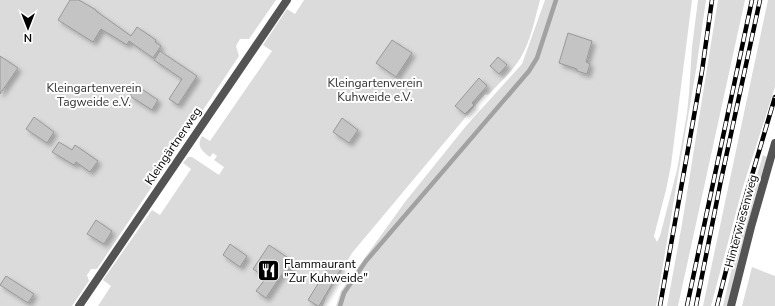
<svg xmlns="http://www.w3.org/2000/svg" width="775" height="306" font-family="'Nunito Sans',sans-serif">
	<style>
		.green { fill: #dbdbdb }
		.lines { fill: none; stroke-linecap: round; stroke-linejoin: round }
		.stream { stroke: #a2a2a2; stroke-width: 4.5 }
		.building { fill: #c4c4c4; stroke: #989898; filter: url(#shadow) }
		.service { stroke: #545454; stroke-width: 8 }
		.rail-casing { stroke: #000; stroke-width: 4.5 }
		.rail { stroke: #fff; stroke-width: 3; stroke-dasharray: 9; stroke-linecap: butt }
		.labels { text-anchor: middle; stroke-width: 4; stroke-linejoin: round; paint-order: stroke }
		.park-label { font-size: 12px; fill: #323232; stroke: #fff }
		.street-label { font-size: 12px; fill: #000; stroke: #fff }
		.poi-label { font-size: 12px; fill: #000; stroke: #fff; text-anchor: start }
	</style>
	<defs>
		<filter id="shadow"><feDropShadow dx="3.5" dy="3.5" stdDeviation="2" flood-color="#0004"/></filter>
	</defs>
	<rect width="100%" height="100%" fill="#fff"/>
	<path class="green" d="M0,0H276L249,39H240L236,46L239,56L173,155L167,156L163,163L165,167L97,269H91L87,275L89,281L72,306H0Z
		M304,0H540C535,18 531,40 521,57C513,71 499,83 488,95L485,94L352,253L326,297L323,306H98L111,286L103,280L152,210L160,215L191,169L183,163L188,157H192L219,175L224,167L214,160L217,156L213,153L210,157C202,151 196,146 202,136L210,141L272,51L263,45L287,9L295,14Z
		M545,0H692L671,165L666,190L654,236L657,242L660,236L677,170L687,113L689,94L692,47L698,0H706L696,70L656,306H336L341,291L405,202L466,126L522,64Z
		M718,0H745L678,306H667L682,224Z
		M768,0H775V87L742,190L711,306H703Z
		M763,155L767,157L755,197L728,306H723L742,225Z
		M752,267L775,276V306H742Z"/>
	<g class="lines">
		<path class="stream" d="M340,306L344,293L366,261L529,71L537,58L556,0"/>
	</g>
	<path class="building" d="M70,0H79L96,10V11L131,36L137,27L156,40L155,42L161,46L153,58L129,41L127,45L101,29L93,42L58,20Z
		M568,33L592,41L586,62L590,64L587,74L577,71V69L559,63Z
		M392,40L412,53L396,77L376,63Z
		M160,51L197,76L178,105L169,99L182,79L154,60Z
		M0,56L18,68L0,94Z
		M498,57L507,65L499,74L490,66Z
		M479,78L487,86L472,103L474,105L465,114L455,106Z
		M137,86L158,100L152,110L130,96Z
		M34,117L54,132L47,143L26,129Z
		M342,118L358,130L349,143L333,132Z
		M59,142L72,150L75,145L98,161L90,172L76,162L74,165L52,152Z
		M96,220L112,231L104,244L87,234Z
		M230,244L247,256L240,267L223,255Z
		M269,245L294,262L286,273L284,271L266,298L256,291L266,278L253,269Z
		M332,261L342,267L319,306H318L308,300Z
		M6,276L34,294L28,303L0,285Z"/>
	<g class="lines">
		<path class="service" d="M79,306L287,0
			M731,306L751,227L775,143"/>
		<defs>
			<path id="rail" d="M660,306L702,71L712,0
				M687,306L752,0
				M696,306L721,180L760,0
				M717,306L740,216L775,97"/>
		</defs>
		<use href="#rail" class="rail-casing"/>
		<use href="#rail" class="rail"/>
	</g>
	<defs>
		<symbol id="restaurant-square" viewBox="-11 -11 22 22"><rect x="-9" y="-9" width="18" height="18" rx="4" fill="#000" stroke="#fff"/><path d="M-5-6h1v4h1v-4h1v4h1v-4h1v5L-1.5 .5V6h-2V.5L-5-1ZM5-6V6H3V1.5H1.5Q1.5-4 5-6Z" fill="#fff"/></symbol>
	</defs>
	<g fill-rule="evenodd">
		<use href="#restaurant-square" x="256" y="258" width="25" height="25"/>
	</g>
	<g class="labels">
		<g class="park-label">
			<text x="375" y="87">Kleingartenverein<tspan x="375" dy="14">Kuhweide e.V.</tspan></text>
			<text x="94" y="92">Kleingartenverein<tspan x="94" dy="14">Tagweide e.V.</tspan></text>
		</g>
		<g class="street-label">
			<text transform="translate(173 146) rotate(-56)" y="4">Kleingärtnerweg</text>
			<text transform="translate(741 221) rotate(-75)" y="4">Hinterwiesenweg</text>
		</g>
		<g class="poi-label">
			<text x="284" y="268">Flammaurant<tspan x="284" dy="14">"Zur Kuhweide"</tspan></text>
		</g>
	</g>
	<g transform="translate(28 28) rotate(180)" stroke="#ffffff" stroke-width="3" paint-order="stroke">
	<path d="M0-3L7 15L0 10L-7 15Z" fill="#000000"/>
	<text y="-6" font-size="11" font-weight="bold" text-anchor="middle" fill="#000000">N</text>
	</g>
</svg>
